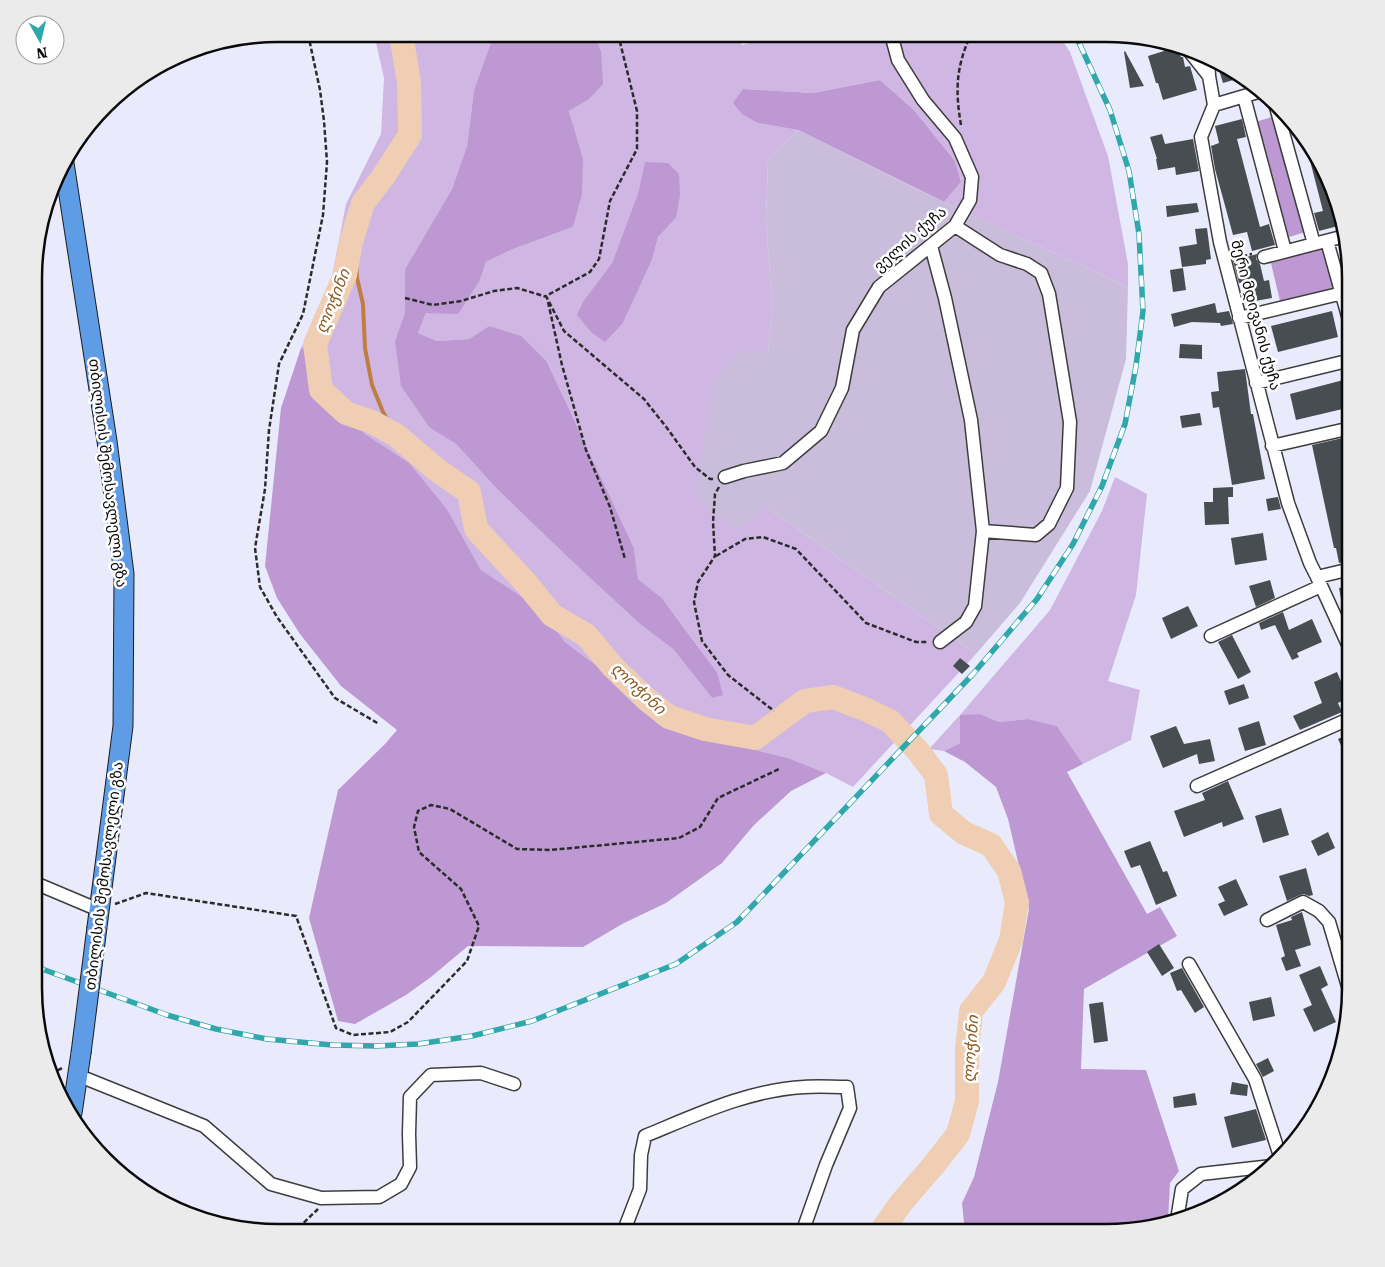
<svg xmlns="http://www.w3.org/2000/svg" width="1385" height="1267" font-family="'Roboto Serif','Noto Sans Georgian',serif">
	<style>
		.green { fill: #d0b7e3; fill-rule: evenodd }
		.forest { fill: #bd98d2 }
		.cemetery { fill: #cabddb }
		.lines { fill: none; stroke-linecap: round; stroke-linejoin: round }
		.stream { stroke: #bf7e41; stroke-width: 4 }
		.river { stroke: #efceb3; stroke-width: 24 }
		.building { fill: #474d51 }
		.minor-casing { stroke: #3d3d3d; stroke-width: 15 }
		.highway-casing { stroke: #1b1b1b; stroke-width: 21 }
		.path { stroke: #2c2c2c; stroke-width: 2.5; stroke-dasharray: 5 2.5; stroke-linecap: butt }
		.minor { stroke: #fff; stroke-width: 12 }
		.highway { stroke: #5e9ce6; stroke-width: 19 }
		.rail-casing { stroke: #30a7ab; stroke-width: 5.5 }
		.rail { stroke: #fff; stroke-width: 4; stroke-dasharray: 11; stroke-linecap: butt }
		.highway-bridge-casing { stroke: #1b1b1b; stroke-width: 21; stroke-linecap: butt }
		.highway-bridge { stroke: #5e9ce6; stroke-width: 19 }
		.labels { text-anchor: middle; stroke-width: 5; stroke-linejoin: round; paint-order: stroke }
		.street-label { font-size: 15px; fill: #0a0a0a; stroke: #fff }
		.water-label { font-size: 16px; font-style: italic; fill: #8e5a21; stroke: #fff }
		.rim { fill: none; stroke: #0a0a0a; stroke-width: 2.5 }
	</style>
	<rect width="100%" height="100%" fill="#e9ebfd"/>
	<path class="green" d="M374,34H494L474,90L467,146L452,189L405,269V312L395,341L430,428L456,444L497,489L641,625L673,649L712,698L717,672L662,598L638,579L634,548L547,362L489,326L469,339L437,341L418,333L426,313L480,280L486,262L513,249L573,227L583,158L569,111L588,100L601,51L595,34H738L742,45L784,34H1058L1070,52L1108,156L1128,264V287L944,202L961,182L955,161L914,110L880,80L813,93L743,89L758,123L798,130L768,161L766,220L772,304L768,352L766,507L976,654L853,787L826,773L788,758L708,738L664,723L637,696L565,642L540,608L481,570L447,509L409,464L365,434L330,391L319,353L301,348L328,297L346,204L381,134L384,78ZM645,163L676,218L658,237L652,260L623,323L584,300L612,263L638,193Z
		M1115,477L1147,494L1136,595L1108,681L1140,690L1131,740L1083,764L1057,726L1028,719L999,722L980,714L960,716V743L944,751L929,749L960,715L1050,610L1102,511Z"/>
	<path class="forest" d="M494,34H595L601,51L603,84L588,100L569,111L583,158L582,194L573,227L513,249L486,262L480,280L458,314L426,313L418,333L437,341L469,339L489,326L521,336L547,362L634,548L638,579L662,598L687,632L717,672L723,695L712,698L673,649L641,625L570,559L497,489L456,444L430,428L401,386L395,341L405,312V269L452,189L467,146L474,90Z
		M880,80L914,110L955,161L961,182L944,202L798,130L758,123L742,114L733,103L743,89L813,93Z
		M1275,116L1309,231L1289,237L1255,122Z
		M645,162L668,163L679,174L680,195L676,218L658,237L652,260L623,323L605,342L591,332L577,315L584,300L612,263L638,193Z
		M1320,248L1325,249L1334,285L1331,289L1280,301L1270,259Z
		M301,348L319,353L330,391L365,434L409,463L447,509L481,570L540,608L565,642L637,696L664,723L708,738L788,758L826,773L791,791L754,825L722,863L666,903L624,923L583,947L468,946L431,977L406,995L355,1024L338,1021L309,918L338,790L385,744L397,730L341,686L300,634L277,598L265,566L281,408Z
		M980,714L999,722L1028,719L1057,726L1083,764L1067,772L1147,914L1160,907L1177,936L1084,989L1081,1069L1146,1070L1179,1171L1170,1183L1168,1222L1122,1233H965L962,1203L974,1177L998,1082L1029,909L1008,819L996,787L965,762L944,751L960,743V715Z"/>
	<path class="cemetery" d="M798,130L927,194L1128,287L1126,359L1090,491L1020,603L976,654L766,507L737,530L695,495L715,380L739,351L768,352L772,304L766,220L768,161Z"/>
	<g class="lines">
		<path class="stream" d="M351,242L356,260L357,278L363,304L365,348L372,385L383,412L396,435"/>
		<path class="river" d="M401,34L409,82L410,135L383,177L363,203L351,242L345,275L315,344L321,390L346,413L372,422L396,435L437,470L469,492L476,529L526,583L552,615L586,635L613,667L645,698L669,717L705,729L755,738L805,701L833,697L867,710L890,721L918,751L936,775L941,814L964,833L991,845L1009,871L1017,902L1011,940L994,982L971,1011L967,1050V1101L958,1134L933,1166L901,1203L880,1233"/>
	</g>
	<path class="building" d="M1161,45L1177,49L1181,57H1183L1185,67L1190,66L1197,90L1163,100L1158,83H1156L1148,56L1164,51Z
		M1125,51L1144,86L1130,88L1124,52Z
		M1216,60L1240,78L1223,83Z
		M1242,119L1246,137L1237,139L1260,227L1269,224L1275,245L1252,251L1247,232L1233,235L1215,169L1211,146L1219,143L1215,126Z
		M1162,134L1165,144L1193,139L1199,171L1176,175L1175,167L1158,170L1156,159H1157L1150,137Z
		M1309,148L1332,185L1342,225L1319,231L1314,213L1323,211L1307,149Z
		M1197,203L1199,212L1167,217L1166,206Z
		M1207,228L1211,259L1206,260V264L1182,267L1179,247L1197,244L1195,229Z
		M1257,254L1256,259L1260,264L1264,281L1269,280L1272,298L1255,301L1251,281L1239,283L1233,261Z
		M1183,268L1186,290L1173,292L1170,270Z
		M1215,303L1217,313L1229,311L1233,324L1221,326L1220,323L1192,322L1174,327L1171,314Z
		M1332,311L1338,337L1278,352L1271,326Z
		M1180,344L1202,345V359L1179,358Z
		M1245,369L1251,414H1253L1265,479L1232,485L1219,407L1213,408L1211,392L1219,391L1217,372Z
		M1351,378V407L1296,420L1290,394Z
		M1200,413L1202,425L1182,428L1180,416Z
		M1351,436V474L1348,475L1351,487V560L1339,563L1336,548H1334L1312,445Z
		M1233,487V497H1228L1229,524L1205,525L1204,502H1213V488Z
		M1278,497L1281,509L1268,511L1266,499Z
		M1263,533L1267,560L1235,565L1231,538Z
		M1270,580L1275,598L1256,607L1249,586Z
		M1351,586V623H1347L1344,616L1339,588Z
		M1188,606L1198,626L1171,639L1162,618Z
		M1283,612L1289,630L1312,619L1322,642L1297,653L1299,657L1292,660L1275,625L1261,630L1259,623Z
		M1232,635L1251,672L1238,679L1218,642Z
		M960,658L970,666L962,674L953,666Z
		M1337,672L1348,698L1338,703L1342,712L1300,730L1293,716L1322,703L1314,682Z
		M1244,684L1249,698L1229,705L1224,691Z
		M1259,721L1266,745L1245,751L1238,728Z
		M1176,726L1184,744L1210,739L1215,761L1199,764L1197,754L1163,768L1150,736Z
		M1351,733V767L1338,739Z
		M1228,781L1244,819L1223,827L1222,822L1184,837L1174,811L1205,800L1202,793Z
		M1281,808L1289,835L1263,843L1255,816Z
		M1328,832L1335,848L1318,856L1311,841Z
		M1150,841L1163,872L1167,871L1177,896L1156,905L1140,865L1131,868L1124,851Z
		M1306,868L1313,895L1309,896L1304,894L1300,895L1287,901L1279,876Z
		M1236,879L1248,905L1224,916L1218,904L1225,901L1218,887Z
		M1302,912L1311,945L1295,950L1301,966L1286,971L1281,958L1285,956L1276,925L1292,920L1291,917Z
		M1159,944L1174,968L1162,976L1147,952Z
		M1320,966L1328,985L1321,989L1336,1022L1314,1032L1303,1009L1312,1005L1299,975Z
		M1182,968L1204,1007L1195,1013L1181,990L1177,991L1170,973Z
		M1271,997L1275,1016L1253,1021L1249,1002Z
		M1103,1002L1108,1041L1094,1043L1089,1004Z
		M1268,1058L1274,1071L1263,1077L1256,1064Z
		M1232,1082L1248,1085L1247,1096L1230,1094Z
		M1195,1093L1197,1105L1174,1108L1173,1097Z
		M1256,1109L1266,1140L1232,1148L1224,1117Z"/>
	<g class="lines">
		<defs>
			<path id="minor" d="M1190,52L1209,76
				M1208,57L1209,76L1214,105L1201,137L1220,242L1288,503L1310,563L1317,577
				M1244,97L1285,251
				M1214,105L1258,92
				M1276,107L1314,244
				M955,226L1000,255L1027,264L1041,273L1049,294L1070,422L1067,488L1049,524L1036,535L983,531
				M1327,241L1351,327
				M931,246L945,298L971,420L983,531L975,606L966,622L940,642
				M1264,257L1345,236
				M1239,318L1351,291
				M1256,383L1351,360
				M1272,446L1351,428
				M725,477L744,471L783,463L821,431L842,388L853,330L879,287L955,226L970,200L972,177L955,138L923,100L898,60L891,34
				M1351,569L1317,577L1351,651
				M1211,636L1321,586
				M1197,786L1351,718
				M35,883L99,910
				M1267,920L1303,902L1319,911L1329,922L1350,993
				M1189,964L1255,1079L1280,1156
				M77,1075L204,1126L271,1184L321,1198L379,1197L401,1184L410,1167L409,1134L410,1097L431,1075L481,1073L514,1084
				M1177,1220L1182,1189L1201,1174L1272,1166
				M623,1233L640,1189L641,1155L645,1136C696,1115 748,1090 804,1087C818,1086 832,1087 847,1087L850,1108L826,1165L802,1233"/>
			<path id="highway" d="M64,163L107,441L124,574L123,726L97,927
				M72,1113L81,1053"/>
		</defs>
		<use href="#minor" class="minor-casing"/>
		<use href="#highway" class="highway-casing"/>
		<path class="path" d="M308,34L320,90L324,121L327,162L323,215L303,314L279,364L269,430L265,489L255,548L260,587L277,617L335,698L379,724
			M618,34L637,111V149L610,201L599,259L590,272L546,296L564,331L644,399L667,428L695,467L710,479H714
			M961,125C955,90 956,67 971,34
			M1235,258L1252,254
			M405,298L433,305L461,301L494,291L517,288L547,297
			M548,302L562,365L586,450L610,507L625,559
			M719,487L715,494L713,522L715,556L698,582L694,602L702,641L728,675L774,711
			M716,556L745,539L763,537L796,549L866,623L916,642H928
			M115,904L146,893L296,916L336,1028L353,1035L390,1032L408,1022L467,961L479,926L461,889L419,852L414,827L418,811L431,805L450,809L517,849L550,850L679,838L700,827L718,798L779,769
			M49,1069L56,1070
			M51,1074L64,1067
			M293,1233L318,1209"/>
		<use href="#minor" class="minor"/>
		<use href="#highway" class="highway"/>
		<defs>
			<path id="rail" d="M34,966L167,1015L216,1029L267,1039L332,1045L376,1046L418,1044L472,1036L532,1021L676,964L737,922L973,674L1037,599L1073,544L1102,486L1125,424L1136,366L1143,311L1139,234L1129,171L1110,110L1075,34"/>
		</defs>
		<use href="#rail" class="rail-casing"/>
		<use href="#rail" class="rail"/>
		<defs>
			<path id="highway-bridge" d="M81,1053L97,927"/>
		</defs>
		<use href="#highway-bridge" class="highway-bridge-casing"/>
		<use href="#highway-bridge" class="highway-bridge"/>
	</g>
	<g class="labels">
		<g class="street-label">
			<text transform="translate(910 239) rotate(-41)" y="5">ველის ქუჩა</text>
			<text transform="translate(1256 315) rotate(75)" y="5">მერი მდივანის ქუჩა</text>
			<text transform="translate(108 473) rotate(83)" y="5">თბილისის შემოსავლელი გზა</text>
			<text transform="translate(104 876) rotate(-83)" y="5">თბილისის შემოსავლელი გზა</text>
		</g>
		<g class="water-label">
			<text transform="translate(332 301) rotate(-68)" y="6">ლოჭინი</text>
			<text transform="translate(639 688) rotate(43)" y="6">ლოჭინი</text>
			<text transform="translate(970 1049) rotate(-86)" y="6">ლოჭინი</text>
		</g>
	</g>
	<path d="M0 0H1385V1267H0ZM278 42H1106A236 236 0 0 1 1342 278V988A236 236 0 0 1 1106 1224H278A236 236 0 0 1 42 988V278A236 236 0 0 1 278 42Z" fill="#ebebeb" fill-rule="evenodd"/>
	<path class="rim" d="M278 42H1106A236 236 0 0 1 1342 278V988A236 236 0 0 1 1106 1224H278A236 236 0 0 1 42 988V278A236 236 0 0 1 278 42Z"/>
	<g transform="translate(40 40) rotate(172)"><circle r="24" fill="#ffffff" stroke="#9d9d9d"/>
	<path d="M0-4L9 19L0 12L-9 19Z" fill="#30a7ab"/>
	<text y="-8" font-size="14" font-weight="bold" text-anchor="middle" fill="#0a0a0a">N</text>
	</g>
</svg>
